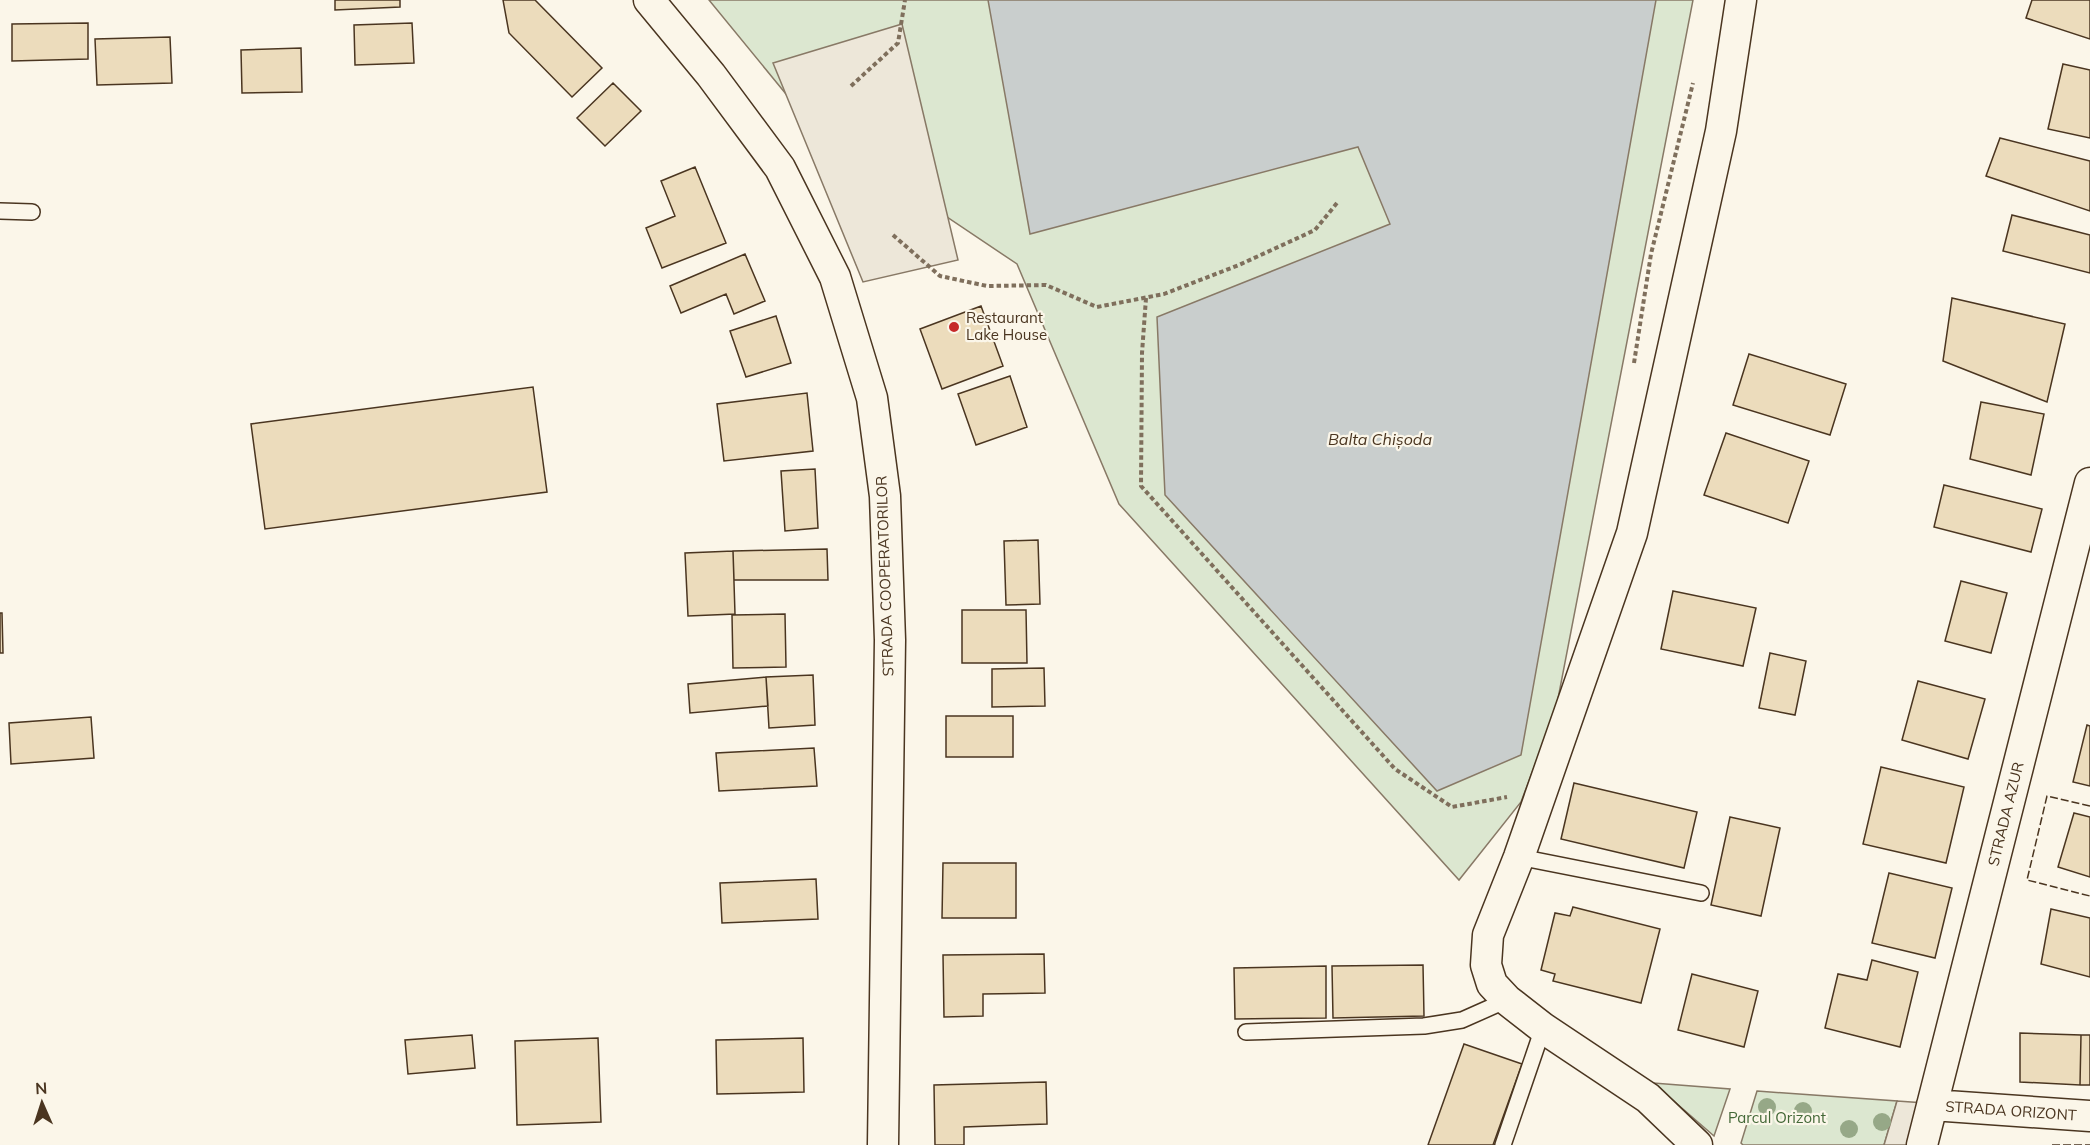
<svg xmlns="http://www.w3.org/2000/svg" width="2090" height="1145" font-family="Mulish,sans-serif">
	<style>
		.green { fill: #dce7d0; stroke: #887966; stroke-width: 1.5 }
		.parking { fill: #ede7d9; stroke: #887966; stroke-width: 1.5 }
		.water { fill: #c9cecd; stroke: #887966; stroke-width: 1.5 }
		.building { fill: #ecdcbc; stroke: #4a3520; stroke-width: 1.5 }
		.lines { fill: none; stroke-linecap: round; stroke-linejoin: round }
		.lane-casing { stroke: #4a3520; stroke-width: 18 }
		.street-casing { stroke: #4a3520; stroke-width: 33 }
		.path { stroke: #7f6f5c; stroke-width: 4; stroke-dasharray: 4.5 3; stroke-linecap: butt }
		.lane { stroke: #fbf6e9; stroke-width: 15 }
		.street { stroke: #fbf6e9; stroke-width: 30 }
		.fence { stroke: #4a3520; stroke-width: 1.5; stroke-dasharray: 8 3; stroke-linecap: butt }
		.tree { fill: #96a887 }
		.poi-dot { fill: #c62828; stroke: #fbf6e9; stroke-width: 2 }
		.labels { text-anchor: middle; stroke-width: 4.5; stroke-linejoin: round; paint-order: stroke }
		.poi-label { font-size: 15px; fill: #4a3520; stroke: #fbf6e9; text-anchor: start }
		.street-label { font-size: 15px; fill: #4a3520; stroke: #fbf6e9 }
		.park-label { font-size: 15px; fill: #436837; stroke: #fbf6e9 }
		.water-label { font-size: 16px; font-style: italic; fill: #4a3520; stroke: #fbf6e9 }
	</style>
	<rect width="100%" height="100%" fill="#fbf6e9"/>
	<path class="green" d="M709,0H1693L1556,709L1521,802L1459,880L1119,504L1017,264L813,127Z
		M1653,1083L1730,1089L1714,1136Z
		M1757,1091L1897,1101L1884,1145H1743L1741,1143Z"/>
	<path class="parking" d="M902,24L958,260L863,282L773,63Z
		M1897,1101L1925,1103L1914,1145H1884Z"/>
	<path class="water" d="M988,0H1656L1521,755L1437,791L1165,495L1157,317L1390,224L1358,147L1030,234Z"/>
	<path class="building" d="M335,0H400V7L335,10Z
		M503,0H535L602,68L572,97L509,33Z
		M2032,0H2090V39L2026,18Z
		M88,23V59L12,61V24Z
		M412,23L414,63L355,65L354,25Z
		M170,37L172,83L97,85L95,39Z
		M301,48L302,92L242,93L241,50Z
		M2063,64L2090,70V138L2048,129Z
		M613,83L641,111L605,146L577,118Z
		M2000,138L2090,161V211L1986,176Z
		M695,167L726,243L662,268L646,228L675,216L661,181Z
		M2012,215L2090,235V273L2003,251Z
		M745,254L765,301L734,314L726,294L681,313L670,286Z
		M1952,298L2065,324L2047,402L1943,361Z
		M981,306L1003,366L942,389L920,329Z
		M776,316L791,363L746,377L730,331Z
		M1749,354L1846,384L1830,435L1733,405Z
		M1010,376L1027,427L976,445L958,394Z
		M533,387L547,492L265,529L251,424Z
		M807,393L813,451L724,461L717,404Z
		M1981,402L2044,414L2031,475L1970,459Z
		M1726,433L1809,461L1788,523L1704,495Z
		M815,469L818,528L785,531L781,471Z
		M1944,485L2042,509L2031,552L1934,527Z
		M1038,540L1040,604L1006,605L1004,541Z
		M827,549L828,580H734L733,551Z
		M733,551L735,614L688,616L685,553Z
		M1961,581L2007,593L1991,653L1945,641Z
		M1673,591L1756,608L1743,666L1661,649Z
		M962,610H1026L1027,663H962Z
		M0,613H2L3,653H0Z
		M785,614L786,667L733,668L732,615Z
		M1770,653L1806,661L1795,715L1759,708Z
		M1044,668L1045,706L992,707V669Z
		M813,675L815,725L769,728L766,677Z
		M766,677L768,706L690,713L688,684Z
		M1918,681L1985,699L1968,759L1902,740Z
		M946,716H1013V757H946Z
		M91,717L94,758L11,764L9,723Z
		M2087,725L2090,726V786L2073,782Z
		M814,748L817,786L719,791L716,753Z
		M1881,767L1964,787L1946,863L1863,844Z
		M1574,783L1697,812L1684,868L1561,839Z
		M2074,813L2090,817V877L2058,867Z
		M1730,817L1780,828L1761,916L1711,905Z
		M943,863H1016V918H942Z
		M1889,873L1952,888L1935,958L1872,943Z
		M816,879L818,919L722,923L720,883Z
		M1573,907L1660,929L1641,1003L1553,981L1555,974L1541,970L1555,913L1570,916Z
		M2051,909L2090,918V977L2041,964Z
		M1044,954L1045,993L983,994V1016L944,1017L943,955Z
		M1872,960L1918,972L1900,1047L1825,1028L1838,974L1867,980Z
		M1423,965L1424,1016L1333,1018L1332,966Z
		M1326,966V1018L1235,1019L1234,968Z
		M1692,974L1758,991L1744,1047L1678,1030Z
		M2020,1033L2081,1035L2080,1085L2020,1082Z
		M472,1035L475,1068L408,1074L405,1040Z
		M2081,1035H2090V1085H2080Z
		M598,1038L601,1122L517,1125L515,1041Z
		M803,1038L804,1092L717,1094L716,1040Z
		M1464,1044L1522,1064L1493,1145H1428Z
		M1046,1082L1047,1124L964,1127V1145H935L934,1085Z"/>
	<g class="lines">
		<defs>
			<path id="lane" d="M0,211L32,212
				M1519,857L1701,893
				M1246,1032L1424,1026L1462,1020L1507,1000
				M1503,1145L1543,1028"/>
			<path id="street" d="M649,0L711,75L780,168L835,277L872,398L885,496L890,640L883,1145
				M1932,1105L2090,1116
				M1697,1145L1648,1098L1543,1028L1507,1000L1492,984L1486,965L1488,935L1519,857L1632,533L1721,131L1741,0
				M1922,1145L2090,483"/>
		</defs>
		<use href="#lane" class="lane-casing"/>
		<use href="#street" class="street-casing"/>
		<path class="path" d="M851,86L898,43L905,0
			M893,235L940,276L987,286L1046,285L1097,307L1164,294L1239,265L1315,230L1337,203
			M1146,298L1142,353L1141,486L1395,769L1452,807L1507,797
			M1634,363L1651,254L1693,83"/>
		<use href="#lane" class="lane"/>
		<use href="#street" class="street"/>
		<path class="fence" d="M2090,806L2047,796L2027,880L2090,896
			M2052,1145H2090"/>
	</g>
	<g class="tree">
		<circle cx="1767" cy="1107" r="9"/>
		<circle cx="1803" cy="1111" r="9"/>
		<circle cx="1882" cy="1122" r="9"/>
		<circle cx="1849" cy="1129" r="9"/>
	</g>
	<circle class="poi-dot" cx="954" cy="327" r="6"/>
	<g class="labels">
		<g class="poi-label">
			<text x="966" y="323">Restaurant<tspan x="966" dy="17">Lake House</tspan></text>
		</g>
		<g class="street-label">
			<text transform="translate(885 576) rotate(-92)" y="5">STRADA COOPERATORILOR</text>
			<text transform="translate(2006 814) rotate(-76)" y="5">STRADA AZUR</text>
			<text transform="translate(2011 1111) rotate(4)" y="5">STRADA ORIZONT</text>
		</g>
		<g class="park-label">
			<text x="1777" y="1123">Parcul Orizont</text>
		</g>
		<g class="water-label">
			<text x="1380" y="445">Balta Chișoda</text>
		</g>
	</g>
	<g transform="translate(42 1103) rotate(357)" stroke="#fbf6e9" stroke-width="4.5" paint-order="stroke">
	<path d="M0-4.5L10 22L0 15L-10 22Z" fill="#4a3520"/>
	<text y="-9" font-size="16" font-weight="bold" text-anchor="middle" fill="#4a3520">N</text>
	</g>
</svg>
